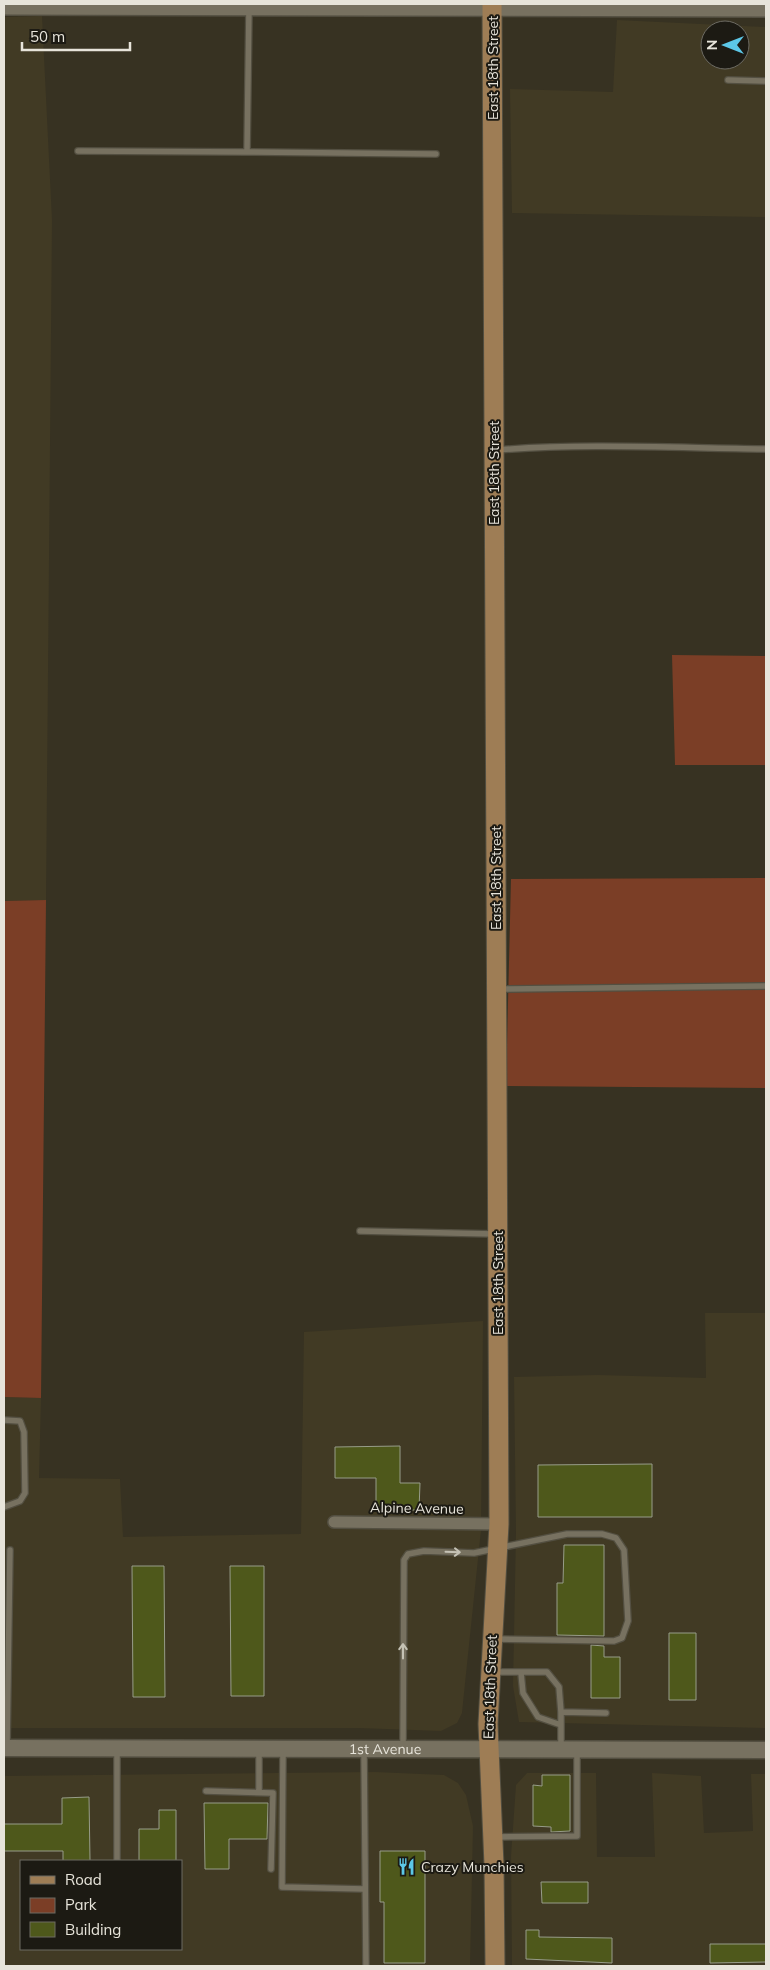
<svg xmlns="http://www.w3.org/2000/svg" width="770" height="1970" font-family="Mulish,sans-serif">
	<style>
		.built { fill: #413a24; fill-rule: evenodd }
		.green { fill: #7b3e26 }
		.building { fill: #4e581b; stroke: #979c89 }
		.lines { fill: none; stroke-linecap: round; stroke-linejoin: round }
		.service-casing { stroke: #534f41; stroke-width: 8 }
		.minor-casing { stroke: #534f41; stroke-width: 14 }
		.tertiary-casing { stroke: #534f41; stroke-width: 18 }
		.secondary-casing { stroke: #534f41; stroke-width: 19 }
		.primary-casing { stroke: #534f41; stroke-width: 21 }
		.service { stroke: #777160; stroke-width: 5.5 }
		.minor { stroke: #777160; stroke-width: 11 }
		.tertiary { stroke: #777160; stroke-width: 15 }
		.secondary { stroke: #777160; stroke-width: 16 }
		.primary { stroke: #9e7d55; stroke-width: 19 }
		.oneway { stroke: #c5c2b5 }
		.labels { text-anchor: middle; stroke-width: 4; stroke-linejoin: round; paint-order: stroke }
		.street-label { font-size: 14px; fill: #e7e4da; stroke: #1c1a13 }
		.poi-label { font-size: 14px; fill: #e7e4da; stroke: #1c1a13; text-anchor: start }
	</style>
	<rect width="100%" height="100%" fill="#373222"/>
	<path class="built" d="M42,16L52,220L46,900L4,901V17Z
		M617,20L766,27V217L512,213L510,89L613,92ZM710,30H740V60H710Z
		M705,1313H766V1728L519,1722L513,1686L516,1533L514,1377L598,1375L706,1378Z
		M483,1321L481,1530L464,1693L462,1713L457,1723L441,1731L359,1728H4V1397L41,1398L39,1478L120,1479L123,1537L301,1534L304,1332Z
		M375,1772L444,1775L458,1783L466,1795L473,1826L470,1966H4V1776ZM21,1861H181V1949H21Z
		M527,1773H596L597,1857H655L652,1773L701,1776L704,1833L753,1831L751,1774H766V1966H512L511,1856L516,1785Z"/>
	<path class="green" d="M672,655L766,656V765H675Z
		M766,878V1088L506,1086L511,879Z
		M46,900L41,1398L4,1397V901Z"/>
	<path class="building" d="M400,1446V1483H420L419,1510H376V1478H335V1447Z
		M652,1464V1517H538V1465Z
		M564,1545H604V1636L557,1635V1583H563Z
		M132,1566H164L165,1697H133Z
		M230,1566H264V1696H231Z
		M669,1633H696V1700H669Z
		M591,1645L604,1646V1657H620V1698H591Z
		M542,1775H570V1831L551,1832V1827L533,1826V1785L542,1786Z
		M89,1797L90,1861H63V1851H4V1824H62V1798Z
		M204,1803H268L267,1839H229V1869H205Z
		M159,1810H176V1861H139V1829H159Z
		M380,1851H425V1963H384V1902H380Z
		M541,1882H588V1903H542Z
		M526,1930H539V1937L612,1938V1963L526,1959Z
		M710,1944H766V1962L710,1963Z"/>
	<g class="lines">
		<defs>
			<path id="service" d="M728,80L766,81
				M78,151L247,152L249,8
				M247,152L436,154
				M496,450C586,443 676,448 766,449
				M499,989L766,986
				M360,1231L495,1234
				M4,1420L20,1421L24,1432L25,1493L20,1501L4,1507
				M493,1672H547L559,1687L561,1712
				M521,1673L523,1693L538,1717L561,1725
				M7,1745L10,1550
				M561,1747V1712L606,1713
				M403,1748L404,1560L408,1554L424,1551L474,1553L567,1534H602L616,1538L624,1550L628,1621L622,1638L614,1641L496,1639
				M117,1751V1861
				M259,1751V1792
				M283,1751L282,1887L364,1889
				M364,1751L366,1966
				M206,1791L273,1793L271,1869
				M496,1837L577,1836V1751"/>
			<path id="minor" d="M334,1522L499,1524"/>
			<path id="tertiary" d="M4,7L766,9"/>
			<g id="secondary">
				<path id="s1" d="M4,1748L766,1750"/>
			</g>
			<path id="primary" d="M492,4L499,1524L488,1724L494,1865L495,1966"/>
		</defs>
		<use href="#service" class="service-casing"/>
		<use href="#minor" class="minor-casing"/>
		<use href="#tertiary" class="tertiary-casing"/>
		<use href="#secondary" class="secondary-casing"/>
		<use href="#primary" class="primary-casing"/>
		<use href="#service" class="service"/>
		<use href="#minor" class="minor"/>
		<use href="#tertiary" class="tertiary"/>
		<use href="#secondary" class="secondary"/>
		<use href="#primary" class="primary"/>
	</g>
	<defs><path id="oneway-shaft" d="M-6 0H5M1.5-3L5.5 0L1.5 3" fill="none" stroke-width="1.6" stroke-linecap="round" stroke-linejoin="round" transform="scale(1.25)"/></defs>
	<g class="oneway">
		<use href="#oneway-shaft" transform="translate(453 1552) rotate(2)"/>
		<use href="#oneway-shaft" transform="translate(403 1651) rotate(-90)"/>
	</g>
	<defs>
		<symbol id="restaurant-bare" viewBox="-9 -9 18 18"><path d="M-5-6h1v4h1v-4h1v4h1v-4h1v5L-1.5 .5V6h-2V.5L-5-1ZM5-6V6H3V1.5H1.5Q1.5-4 5-6Z" fill="#5cc7e7" stroke="#1c1a13" stroke-width="2.5" paint-order="stroke"/></symbol>
	</defs>
	<g fill-rule="evenodd">
		<use href="#restaurant-bare" x="394" y="1854" width="25" height="25"/>
	</g>
	<g class="labels">
		<g class="street-label">
			<text transform="translate(493 68) rotate(-90)" y="5">East 18th Street</text>
			<text transform="translate(494 473) rotate(-90)" y="5">East 18th Street</text>
			<text transform="translate(496 878) rotate(-90)" y="5">East 18th Street</text>
			<text transform="translate(498 1283) rotate(-90)" y="5">East 18th Street</text>
			<text transform="translate(417 1508) rotate(1)" y="5">Alpine Avenue</text>
			<text transform="translate(490 1687) rotate(-88)" y="5">East 18th Street</text>
			<text dy="5" stroke="none"><textPath href="#s1" startOffset="381">1st Avenue</textPath></text>
		</g>
		<g class="poi-label">
			<text x="421" y="1872">Crazy Munchies</text>
		</g>
	</g>
	<rect width="770" height="1970" fill="none" stroke="#e7e4da" stroke-width="10"/>
	<rect x="20" y="1860" width="162" height="90" fill="#1c1a13" stroke="#6d6b63"/>
	<rect x="30" y="1876" width="25" height="8" fill="#9e7d55" stroke="#6d6b63"/>
	<text x="65" y="1885" font-size="15" fill="#e7e4da">Road</text>
	<rect x="30" y="1898" width="25" height="15" fill="#7b3e26" stroke="#6d6b63"/>
	<text x="65" y="1910" font-size="15" fill="#e7e4da">Park</text>
	<rect x="30" y="1922" width="25" height="15" fill="#4e581b" stroke="#6d6b63"/>
	<text x="65" y="1935" font-size="15" fill="#e7e4da">Building</text>
	<g transform="translate(725 45) rotate(270)"><circle r="24" fill="#1c1a13" stroke="#6d6b63"/>
	<path d="M0-4L9 19L0 12L-9 19Z" fill="#5cc7e7"/>
	<text y="-8" font-size="14" font-weight="bold" text-anchor="middle" fill="#e7e4da">N</text>
	</g>
	<path d="M22 42v8h108v-8" fill="none" stroke="#e7e4da" stroke-width="2.5"/>
	<text x="30" y="42" font-size="15" fill="#e7e4da" stroke="#1c1a13" stroke-width="4" paint-order="stroke">50 m</text>
</svg>
